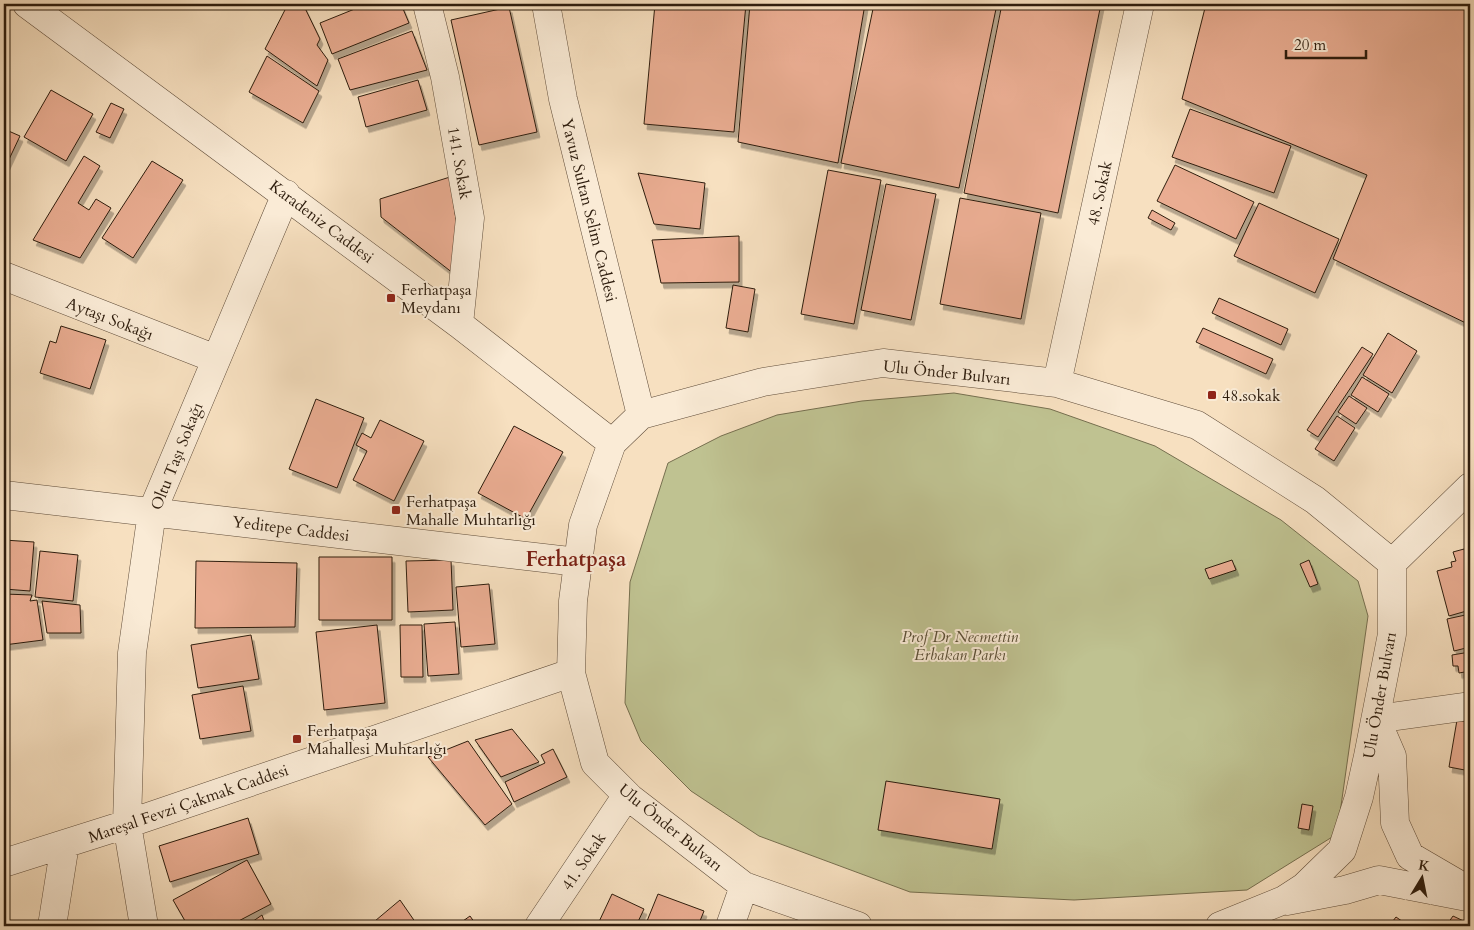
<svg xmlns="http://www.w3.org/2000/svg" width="1474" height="930" font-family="Cardo,serif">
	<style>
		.green { fill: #bfc291; stroke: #766f4f }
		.building { fill: #eaad92; stroke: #2d1c0d; filter: url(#shadow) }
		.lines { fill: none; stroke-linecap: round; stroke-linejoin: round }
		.minor-casing { stroke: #604d3a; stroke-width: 29 }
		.minor { stroke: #faebd6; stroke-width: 28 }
		.poi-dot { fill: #8f2418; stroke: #faebd6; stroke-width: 2 }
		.labels { text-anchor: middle; stroke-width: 4; stroke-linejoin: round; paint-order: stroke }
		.street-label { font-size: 16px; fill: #2d1c0d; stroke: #faebd6 }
		.poi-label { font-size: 16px; fill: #2d1c0d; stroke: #faebd6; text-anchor: start }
		.park-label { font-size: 16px; font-style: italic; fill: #594e35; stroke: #faebd6 }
		.district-label { font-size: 21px; font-weight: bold; fill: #7a1f14; stroke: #faebd6 }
	</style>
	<defs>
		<filter id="shadow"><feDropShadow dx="3" dy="5.5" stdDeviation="0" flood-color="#0004"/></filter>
	</defs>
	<rect width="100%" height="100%" fill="#f7e0c0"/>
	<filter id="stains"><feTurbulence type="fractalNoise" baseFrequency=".004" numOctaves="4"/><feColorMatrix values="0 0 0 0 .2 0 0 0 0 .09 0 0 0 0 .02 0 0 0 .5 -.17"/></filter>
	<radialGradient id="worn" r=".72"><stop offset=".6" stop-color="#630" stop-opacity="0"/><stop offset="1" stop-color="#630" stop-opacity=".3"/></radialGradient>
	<path class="green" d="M954,393L1050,409L1155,446L1281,520L1358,581L1368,616L1337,834L1247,890L1074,900L910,892L759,836L691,791L641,741L625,703L630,582L668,463L721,436L777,415L862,401Z"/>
	<path class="building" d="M288,4H303L320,39L317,45L328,60L317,86L265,49Z
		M367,4H401L409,23L332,54L320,23Z
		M655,4H746L734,132L644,124Z
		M750,4H865L838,163L738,142Z
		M874,4H997L959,188L841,163Z
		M1002,4H1101L1058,213L964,193Z
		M1206,4H1470V325L1333,259L1367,175L1182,99Z
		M509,7L537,132L479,145L451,20Z
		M412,31L427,70L350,90L338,59Z
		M267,56L319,91L303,123L249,92Z
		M418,80L427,110L366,127L358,97Z
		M51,90L93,114L66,161L24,137Z
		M111,103L124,109L110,138L96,132Z
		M1190,109L1291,146L1274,193L1172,157Z
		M4,129L20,136L4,170Z
		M84,156L100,166L78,203L89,210L96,199L111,208L80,258L33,240Z
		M152,161L183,180L133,258L102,238Z
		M1175,165L1254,202L1236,239L1157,201Z
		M828,170L881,180L854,324L801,314Z
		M638,173L705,183L700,229L654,224Z
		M450,177L462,262L458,277L381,217L380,199Z
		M886,184L936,194L911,320L861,310Z
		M960,198L1041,213L1021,319L940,304Z
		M1259,203L1339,239L1315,293L1234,256Z
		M1152,210L1175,223L1171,230L1148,218Z
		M739,236V282L661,283L652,240Z
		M733,285L755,289L748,332L726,328Z
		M1219,298L1288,329L1281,345L1212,313Z
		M61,326L106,340L90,389L40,373L50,341L56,343Z
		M1203,328L1273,359L1266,374L1196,342Z
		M1388,333L1417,351L1392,393L1363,375Z
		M1362,347L1373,354L1318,437L1307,430Z
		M1362,377L1389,394L1378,412L1351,395Z
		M1349,396L1367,408L1356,424L1338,412Z
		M316,399L364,418L337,488L289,469Z
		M1337,416L1355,428L1334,461L1315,449Z
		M380,420L424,441L394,501L353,480L367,451L356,445L362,433L371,438Z
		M514,426L563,452L526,519L478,493Z
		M4,540L34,542L30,591L4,589Z
		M1464,549L1470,571V610L1449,616L1437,571L1452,567L1451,562L1456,561L1453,552Z
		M40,551L78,555L73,601L35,597Z
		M319,557H392V620H319Z
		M451,560L453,610L408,612L406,561Z
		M1232,560L1236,570L1209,579L1205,569Z
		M1309,560L1318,584L1310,587L1300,564Z
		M196,561L297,563L295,627L195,628Z
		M489,584L495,644L461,647L456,587Z
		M4,594L32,595L30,601L37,600L43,640L4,645Z
		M42,601L80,605L81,633H47Z
		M1470,614V647L1454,651L1447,619Z
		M455,622L459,674L428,676L424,624Z
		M377,625L385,703L324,710L316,632Z
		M400,625H422L423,677H401Z
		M251,635L259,679L198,688L191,645Z
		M1470,652V671L1459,673L1458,666H1453L1452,655Z
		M243,686L251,731L200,739L192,695Z
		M1457,720L1470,722V771L1449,767Z
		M512,729L539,762L501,777L475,740Z
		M468,741L512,804L485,825L428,757Z
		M553,749L567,777L514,802L505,782L545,763L541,755Z
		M886,781L1000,799L992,849L878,830Z
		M1302,804L1313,806L1309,830L1298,828Z
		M248,818L259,854L170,882L159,846Z
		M247,860L271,904L229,926H188L173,900Z
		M612,894L644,909L636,926H597Z
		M658,894L704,911L698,926H645Z
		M400,900L418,926H369Z
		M262,915L266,926H246Z
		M470,916L477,926H456Z
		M1453,916L1470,924L1468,926H1446Z
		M1396,917L1409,926H1389Z"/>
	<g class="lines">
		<defs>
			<path id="minor" d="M27,4L459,324L612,443
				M427,4L445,77L470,218L459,324
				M546,4L563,99L641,415
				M4,276L216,359
				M1057,383L1140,4
				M4,495L578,562
				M1392,563L1470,487
				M1376,719L1392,756L1395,823L1410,856L1470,891
				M1376,719L1470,706
				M4,863L127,824L571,673
				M1287,901L1345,890L1379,880L1467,897
				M52,926L65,844
				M144,926L127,824L132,653L152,512L286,194
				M539,926L627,795
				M730,926L744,886
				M858,926L744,886L630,798L595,763L571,673L573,601L583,525L612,443L641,415L763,382L883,363L1057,383L1197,425L1315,500L1392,563
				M1220,926L1284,900L1304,887L1342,850L1359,797L1368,756L1392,634V563"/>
		</defs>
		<use href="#minor" class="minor-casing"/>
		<use href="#minor" class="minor"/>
	</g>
	<g class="poi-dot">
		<rect x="386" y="293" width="10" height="10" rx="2.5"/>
		<rect x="1207" y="390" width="10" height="10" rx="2.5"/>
		<rect x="391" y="505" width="10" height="10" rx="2.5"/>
		<rect x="292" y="734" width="10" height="10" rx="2.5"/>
	</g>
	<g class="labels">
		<g class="street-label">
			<text transform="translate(460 163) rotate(80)" y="6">141. Sokak</text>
			<text transform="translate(1099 193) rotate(-78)" y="6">48. Sokak</text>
			<text transform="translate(590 210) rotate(76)" y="6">Yavuz Sultan Selim Caddesi</text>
			<text transform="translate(322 221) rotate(37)" y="6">Karadeniz Caddesi</text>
			<text transform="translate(110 318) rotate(21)" y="6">Aytaşı Sokağı</text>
			<text transform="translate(947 372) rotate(6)" y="6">Ulu Önder Bulvarı</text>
			<text transform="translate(176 456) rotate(-68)" y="6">Oltu Taşı Sokağı</text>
			<text transform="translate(291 528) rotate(7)" y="6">Yeditepe Caddesi</text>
			<text transform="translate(1379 695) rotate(-80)" y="6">Ulu Önder Bulvarı</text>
			<text transform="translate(188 803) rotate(-19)" y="6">Mareşal Fevzi Çakmak Caddesi</text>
			<text transform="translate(671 827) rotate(39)" y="6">Ulu Önder Bulvarı</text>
			<text transform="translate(583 861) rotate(-56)" y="6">41. Sokak</text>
		</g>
		<g class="poi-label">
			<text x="401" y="295">Ferhatpaşa<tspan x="401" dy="18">Meydanı</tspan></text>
			<text x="1222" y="401">48.sokak</text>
			<text x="406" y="507">Ferhatpaşa<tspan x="406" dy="18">Mahalle Muhtarlığı</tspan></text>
			<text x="307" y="736">Ferhatpaşa<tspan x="307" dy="18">Mahallesi Muhtarlığı</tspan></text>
		</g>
		<g class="park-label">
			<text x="960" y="642">Prof Dr Necmettin<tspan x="960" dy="18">Erbakan Parkı</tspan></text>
		</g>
		<g class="district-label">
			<text x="576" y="566">Ferhatpaşa</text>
		</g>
	</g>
	<rect width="1474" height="930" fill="none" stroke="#f7e0c0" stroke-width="20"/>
	<rect x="5" y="5" width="1464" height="920" fill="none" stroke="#2d1c0d" stroke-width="2.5"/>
	<rect x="10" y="10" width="1454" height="910" fill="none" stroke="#2d1c0d"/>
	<g transform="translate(1422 878) rotate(10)" stroke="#faebd6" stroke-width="4" paint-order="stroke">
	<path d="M0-4L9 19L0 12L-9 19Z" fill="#2d1c0d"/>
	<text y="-8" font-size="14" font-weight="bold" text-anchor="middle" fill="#2d1c0d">K</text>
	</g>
	<path d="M1286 50v8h80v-8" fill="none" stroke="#2d1c0d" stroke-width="2.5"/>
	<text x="1294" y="50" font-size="15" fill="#2d1c0d" stroke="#faebd6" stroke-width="4" paint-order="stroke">20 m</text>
	<rect width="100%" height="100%" filter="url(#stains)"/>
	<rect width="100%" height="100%" fill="url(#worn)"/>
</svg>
